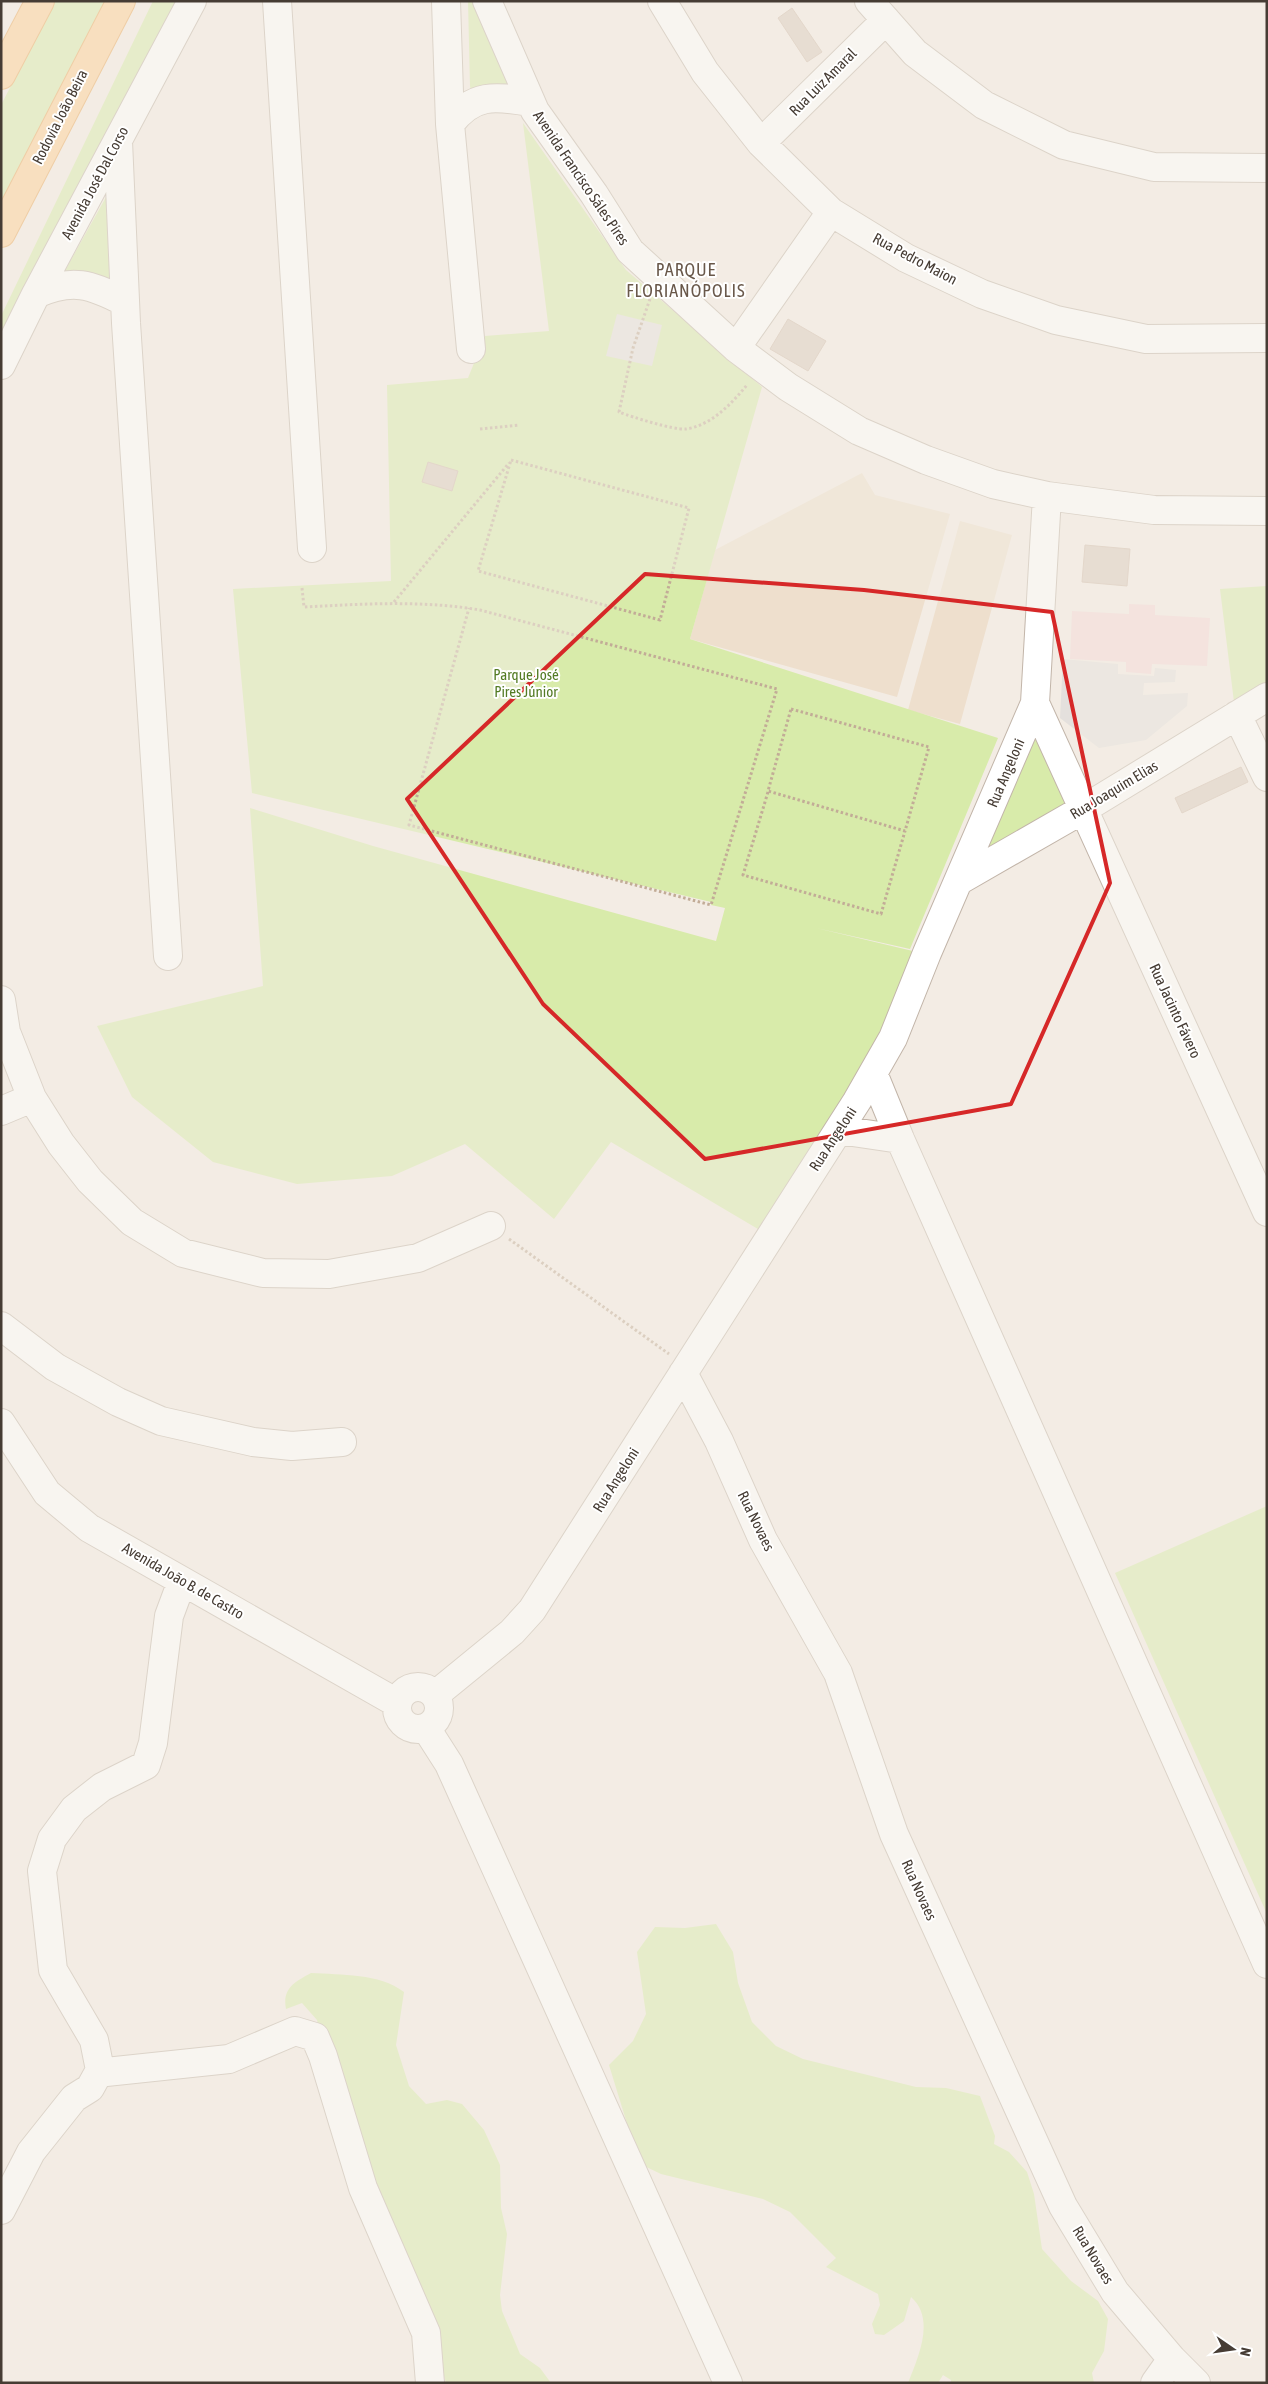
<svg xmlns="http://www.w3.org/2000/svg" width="1268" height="2384" font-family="'Asap Condensed',sans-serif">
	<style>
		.education { fill: #eedfcd }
		.medical { fill: #f5d7d8 }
		.green { fill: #d8ebaa }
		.parking { fill: #e4e0dd }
		.building { fill: #d9c9bc; stroke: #d1bcac }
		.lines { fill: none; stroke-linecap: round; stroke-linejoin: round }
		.minor-casing { stroke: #c2b5a9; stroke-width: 30 }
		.major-casing { stroke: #eba85b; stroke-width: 30 }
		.path { stroke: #c2ac97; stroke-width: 3; stroke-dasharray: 2.5 2.5; stroke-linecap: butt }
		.minor { stroke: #fff; stroke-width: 28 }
		.major { stroke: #ffce92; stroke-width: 28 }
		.marked { fill: none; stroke: #d62828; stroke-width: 4; stroke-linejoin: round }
		.labels { text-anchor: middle; stroke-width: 4; stroke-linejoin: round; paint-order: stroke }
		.street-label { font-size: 15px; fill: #463c34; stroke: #fff }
		.park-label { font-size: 15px; fill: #537b24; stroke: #fff }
		.quarter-label { font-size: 18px; letter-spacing: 1px; fill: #69584a; stroke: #fff }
	</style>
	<rect width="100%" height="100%" fill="#f3ece4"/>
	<path class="education" d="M862,473L875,495L950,514L897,697L690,639L715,550Z
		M960,521L1012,535L960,724L908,710Z"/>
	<path class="medical" d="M1129,604L1155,605V615L1210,618L1207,666L1152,664L1151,674L1126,672V662L1070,659L1072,611L1129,614Z"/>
	<path class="green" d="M55,1H108L1,211V105Z
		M153,1H179L1,358V316Z
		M468,1H472L514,85L472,95L470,86Z
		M523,123L626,270L762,387L690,639L998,738L910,949L816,928L917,952L904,991L845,1097L819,1134L763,1232L611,1142L554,1219L465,1144L392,1176L297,1184L213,1162L132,1097L97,1026L263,986L250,808L373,846L716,941L725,908L711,905V902L252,793L233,589L391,581L387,385L468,378L485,336L549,331Z
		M110,190L119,294L63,274Z
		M1267,586V690L1235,710L1220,589Z
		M1036,716L1075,807L971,867Z
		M1267,1506V1914L1115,1573Z
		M716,1924L733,1952L738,1983L752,2022L776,2046L803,2059L916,2087L946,2088L980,2096L995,2136L994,2144L1009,2152L1027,2172L1034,2194L1042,2249L1071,2281L1098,2301L1108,2319L1104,2351L1092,2373L1094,2383H951V2380L943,2375L938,2383H908C918,2357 936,2319 911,2297L904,2321L884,2335L875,2334L872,2324L880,2305L878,2294L826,2267L836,2258L790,2212L763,2199L661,2174L634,2161L629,2130L609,2065L633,2041L646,2014L637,1952L655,1927L685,1928Z
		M311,1973C341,1975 379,1973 404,1992L396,2045L409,2086L426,2104L447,2100L462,2104L484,2130L500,2165L501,2208L507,2234L500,2295L502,2311L520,2354L540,2368L551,2383H446L427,2315L331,2074L317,2020L302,2003L286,2009C282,1988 295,1982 311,1973Z"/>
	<path class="parking" d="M617,314L662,325L652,366L606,356Z
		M1063,659L1118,664V674L1154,676L1155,668L1176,670L1175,682L1144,683L1143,695L1188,693L1187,706L1146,740L1099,748L1060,718Z"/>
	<path class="building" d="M792,8L822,52L807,62L778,18Z
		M788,319L826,341L808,371L770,349Z
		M428,462L458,471L452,491L422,482Z
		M1085,545L1130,549L1127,586L1082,582Z
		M1241,767L1248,782L1182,813L1175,798Z"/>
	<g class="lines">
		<defs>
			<path id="minor" d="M277,1L312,548
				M446,1L450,124L471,349
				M487,1L535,111L594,194L630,251L736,348L788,387L859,431L926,460L993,484L1047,496L1154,510L1267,511
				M662,1L705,72L761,143L831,212L906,258L982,294L1056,320L1146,339L1267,338
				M869,1L915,53L984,105L1064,145L1154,167L1267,168
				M450,124C473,93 495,96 530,102
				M118,141L126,323L168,956
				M761,143L886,20
				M36,294C72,278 91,284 125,302
				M736,348L831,212
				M1,365L36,294L192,1
				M1035,703L1267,1212
				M1237,715L1267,777
				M960,880L1082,810L1267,697
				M1,1000L6,1032L32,1098L61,1144L90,1181L132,1222L183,1253L263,1273L329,1274L418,1258L491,1226
				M873,1073L900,1139L1267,1964
				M1,1111L32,1098
				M839,1130L900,1139
				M1,1326L55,1367L118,1402L161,1421L253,1442L292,1446L342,1442
				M683,1373L719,1441L763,1540L838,1673L894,1834L1063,2206L1115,2292L1172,2359L1196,2383
				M1,1423L47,1493L89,1528L397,1703
				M397 1708a21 21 0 1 1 42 0a21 21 0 1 1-42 0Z
				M435,1695L512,1632L532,1610L857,1101L893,1038L927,953L1035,703L1047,496
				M426,1728L449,1764L728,2383
				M100,2070L106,2072L229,2059L295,2031L315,2037L323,2056L363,2188L426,2333L430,2383
				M1,2210L31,2152L74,2098L90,2088L100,2070L94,2040L53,1970L42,1871L52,1839L74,1809L102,1787L146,1765L153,1743L169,1616L182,1581
				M1155,2383L1172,2359"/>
			<path id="major" d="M1,75L40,1
				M1,233L121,1"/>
		</defs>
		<use href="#minor" class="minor-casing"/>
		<use href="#major" class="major-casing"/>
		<path class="path" d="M650,299L633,348L619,412C632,417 673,430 686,429C712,425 731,404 747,385
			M480,429L519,425
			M511,460L689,508L660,620L478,571Z
			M302,588L304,607C363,604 421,600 480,610L777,689L711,905L409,825L469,608
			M394,602L509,463
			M791,709L929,747L905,831L768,791Z
			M768,792L743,875L881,914L905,831
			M509,1239L669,1354"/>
		<use href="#minor" class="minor"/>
		<use href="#major" class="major"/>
	</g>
	<path d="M0 0H1268V2384H0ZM645,574L864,590L1052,612L1110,883L1011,1104L705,1159L543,1004L407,799Z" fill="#f3ece4" fill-opacity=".55" fill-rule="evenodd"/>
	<path class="marked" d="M645,574L864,590L1052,612L1110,883L1011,1104L705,1159L543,1004L407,799Z"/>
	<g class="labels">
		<g class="street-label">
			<text transform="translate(823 82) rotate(-45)" y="5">Rua Luiz Amaral</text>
			<text transform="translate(60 117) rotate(-63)" y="5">Rodovia João Beira</text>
			<text transform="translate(581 178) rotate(56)" y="5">Avenida Francisco Sáles Píres</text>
			<text transform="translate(95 183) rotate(-62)" y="5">Avenida José Dal Corso</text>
			<text transform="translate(915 259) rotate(28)" y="5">Rua Pedro Maion</text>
			<text transform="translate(1006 773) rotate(-67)" y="5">Rua Angeloni</text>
			<text transform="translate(1114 790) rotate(-31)" y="5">Rua Joaquim Elias</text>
			<text transform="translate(1175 1011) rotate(65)" y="5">Rua Jacinto Fávero</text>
			<text transform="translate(833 1139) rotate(-57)" y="5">Rua Angeloni</text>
			<text transform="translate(616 1480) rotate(-58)" y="5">Rua Angeloni</text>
			<text transform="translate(756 1521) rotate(64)" y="5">Rua Novaes</text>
			<text transform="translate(183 1581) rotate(30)" y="5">Avenida João B. de Castro</text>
			<text transform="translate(919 1890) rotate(66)" y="5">Rua Novaes</text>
			<text transform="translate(1093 2255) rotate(59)" y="5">Rua Novaes</text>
		</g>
		<g class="park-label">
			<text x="526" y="680">Parque José<tspan x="526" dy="17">Pires Júnior</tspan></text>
		</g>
		<g class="quarter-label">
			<text x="686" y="276">PARQUE<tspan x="686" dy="21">FLORIANÓPOLIS</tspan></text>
		</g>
	</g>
	<rect width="1268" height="2384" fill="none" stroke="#463c34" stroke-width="5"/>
	<g transform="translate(1233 2349) rotate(103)" stroke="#ffffff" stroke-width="4" paint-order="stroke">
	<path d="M0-4L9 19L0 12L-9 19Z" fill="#463c34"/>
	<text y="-8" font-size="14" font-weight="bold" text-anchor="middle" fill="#463c34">N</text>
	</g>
</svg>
